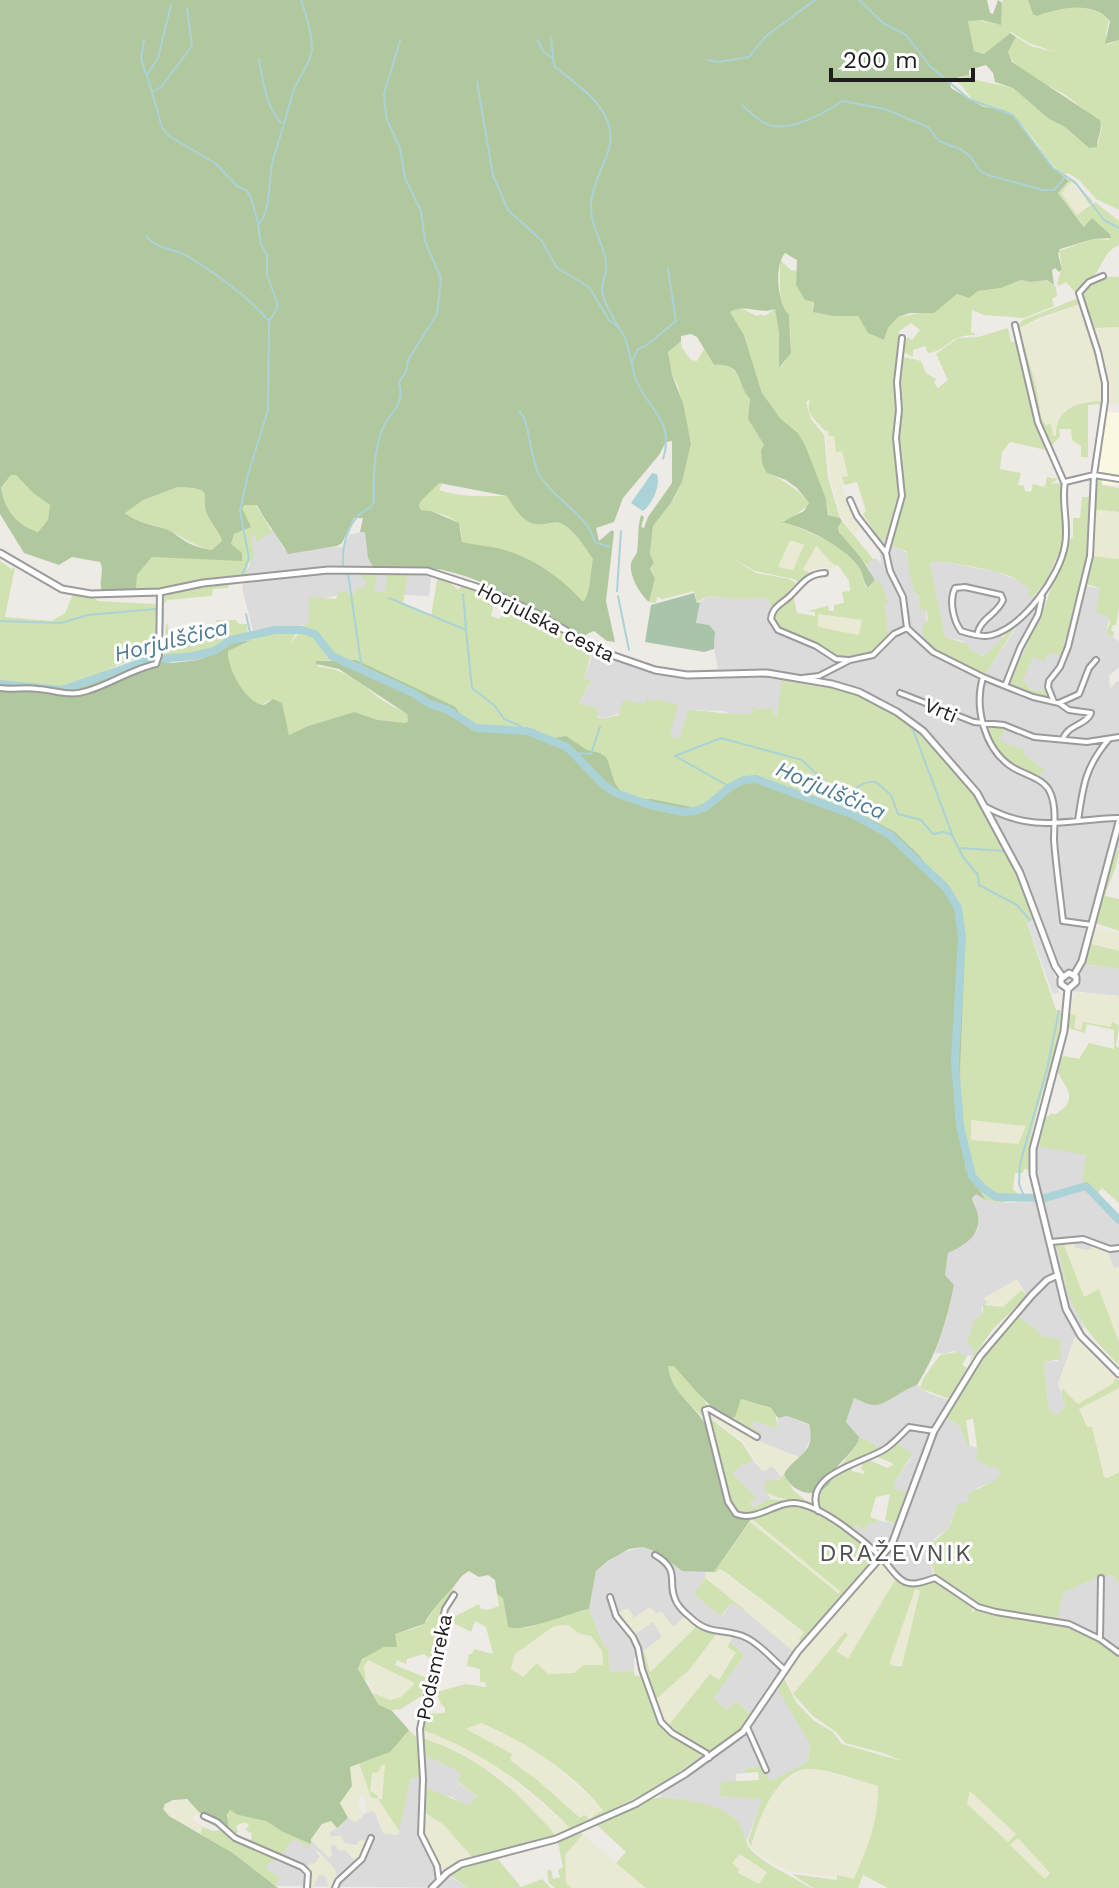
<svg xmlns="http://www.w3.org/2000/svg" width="1119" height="1888" font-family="'Work Sans',sans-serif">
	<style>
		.residential { fill: #dcdbdb }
		.education { fill: #fbf8e1 }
		.farmland { fill: #eae9d3 }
		.grass { fill: #d0e2b1; fill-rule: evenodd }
		.forest { fill: #b1c89f; fill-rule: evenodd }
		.cemetery { fill: #a9c4aa }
		.parking { fill: #dedede }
		.water { fill: #abd2d6 }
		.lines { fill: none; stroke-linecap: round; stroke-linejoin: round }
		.stream { stroke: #abd2d6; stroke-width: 2 }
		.river { stroke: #abd2d6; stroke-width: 8 }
		.minor-casing { stroke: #9b9b9b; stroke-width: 8 }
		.tertiary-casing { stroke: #9b9b9b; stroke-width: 9 }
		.minor { stroke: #fff; stroke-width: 4 }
		.tertiary { stroke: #fff; stroke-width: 5 }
		.labels { text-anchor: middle; stroke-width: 6; stroke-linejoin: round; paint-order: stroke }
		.street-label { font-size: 20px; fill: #1e1e1e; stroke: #fff }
		.water-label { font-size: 22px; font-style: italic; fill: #4f7b94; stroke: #fff }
		.quarter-label { font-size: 24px; letter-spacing: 2px; fill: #515151; stroke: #fff }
	</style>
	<rect width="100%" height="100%" fill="#eeeae6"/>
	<path class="residential" d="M274,530L284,550L343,547L349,535L366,531L371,559L431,577L429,596L351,593L315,600L308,625L253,631L242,588L250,563V535Z
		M893,536V546L907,553L914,591L926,609L927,643L935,650L978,671L986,674L1017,626L1004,633L1000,643L983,656L969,649L963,641L945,637L930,563L937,561L994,571L1029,585L1032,598L1040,591L1046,596L1045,605L1010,683L1026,694L1041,691L1030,690L1022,680L1033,657L1045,660L1049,652L1064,642L1082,586L1100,588L1109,618L1106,633L1119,641V667L1109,676L1110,689L1117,681L1119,682V848L1113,859L1091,944L1089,965L1119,969V996L1061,990L1034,911L938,749L902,718L869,699L823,685H809L783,678L777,716L753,707V713L734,716L724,711L690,710L679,739L669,736L677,704L654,702L602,719L579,703L591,682L584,679L595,645L656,666L687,671L718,669L714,649L715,632L696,623L700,602L709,596L736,599L769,598L773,612L846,658L873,652L885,614L877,583L866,565L876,558L881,563L879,545L883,543V538Z
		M1031,1143L1087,1155L1083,1175L1097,1196L1119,1216V1267L1115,1269L1092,1244L1091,1249L1087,1250L1076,1248L1072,1243L1068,1242L1061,1254L1065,1283L1084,1327L1074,1339L1058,1384L1067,1407L1058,1414H1051L1048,1402L1044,1362L1058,1361V1344L1054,1338L1041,1336L1037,1330L1009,1315L1027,1296L1017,1279L981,1308L983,1313L974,1321L975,1349L972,1355L964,1356L953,1351L944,1354L935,1353L947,1319L954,1285L945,1275L948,1253L964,1245L978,1229V1214L972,1198L976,1193L986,1200L1000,1203L1035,1202L1029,1170Z
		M917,1385L928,1393L954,1402L967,1446L977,1447V1460L990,1467L998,1468L1000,1473L997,1480L977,1488L969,1502L956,1508L949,1528L934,1539L929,1558L935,1580L905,1584L875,1553L850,1534L855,1525L865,1529L869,1522L875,1524L878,1520L896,1524L907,1493L893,1489L897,1478L910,1459L896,1443L883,1452L879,1451L859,1437L846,1422L854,1398L874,1405L885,1401L906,1387Z
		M787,1416L809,1425L812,1436L801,1458L761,1442L751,1426L754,1421L778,1429V1418Z
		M752,1460L763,1471L771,1466L774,1467L782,1478L771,1482L768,1495L771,1497L769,1499L754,1509L750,1502L755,1498L733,1474L742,1464Z
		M643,1547L657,1552L682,1571H705V1578L695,1595L723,1615L731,1603L746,1611L799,1654L782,1679L810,1744L808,1763L769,1782L762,1766L746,1769L745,1773L736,1774V1783H721V1796L763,1798L746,1842L741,1826L728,1814L686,1800L662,1797L657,1788L683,1771L702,1754L711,1752L728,1742L750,1713L737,1701L727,1711L713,1698L744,1655L730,1642L733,1636L704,1630L686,1616L673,1627L661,1612L634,1618L628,1608L634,1635L653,1622L662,1637L634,1658V1671L610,1672L608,1649L604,1646L589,1609L596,1571L621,1553Z
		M1111,1575L1119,1583V1655L1075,1628L1059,1622L1057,1619L1064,1592L1098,1577Z
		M423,1755L462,1772L458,1783L477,1796L468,1806L452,1797L424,1792L423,1814L434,1855L441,1870L467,1888L276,1886L279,1876L265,1870L270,1860L277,1858L279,1853L281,1855L294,1839H310L329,1858L332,1855L330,1846L334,1844L329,1832L337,1828L348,1818L355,1822L363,1817V1814L374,1810L383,1833L398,1835L411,1778Z"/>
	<path class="education" d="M1108,412L1119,413V485L1094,484L1104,414Z"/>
	<path class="farmland" d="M1071,182L1089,204L1077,215L1061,192Z
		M1080,304L1100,366L1103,401L1086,402L1065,409L1056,436H1053L1041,418L1036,386L1019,328Z
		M1119,327V404L1105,402L1102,365L1092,328Z
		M828,429L837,442L836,452L842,450L848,476L843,478L845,485L842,487L849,508L864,525L854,534L840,514L830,478L825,431Z
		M1093,509L1119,512V559L1090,556Z
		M790,539L804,545L793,570L777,567Z
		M815,546L835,566L830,571L824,566L808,572L803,569Z
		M818,614L862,619L859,635L818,627Z
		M1096,928L1119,933V951L1091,944Z
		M1075,992L1119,996V1026L1116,1021H1112L1111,1027L1084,1022L1081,1030L1074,1028L1070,1014Z
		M970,1120L992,1121L1026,1125L1018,1144L987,1142L971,1140Z
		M1063,1242L1073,1243L1076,1248L1087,1250L1091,1249L1092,1243L1107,1250L1114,1268L1119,1267V1342L1099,1289L1084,1297Z
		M1017,1279L1022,1290L1003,1307H990L984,1298Z
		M1076,1337L1091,1355L1116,1378L1112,1384L1078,1404L1058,1384Z
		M1119,1388V1472L1108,1478L1104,1477L1092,1427L1087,1428L1078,1409Z
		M708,1412L761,1442L801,1458L789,1465L782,1476L772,1466L765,1471L761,1470L746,1444L707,1414Z
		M752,1519L841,1591L838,1595L750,1522Z
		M882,1561L897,1577L848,1659L836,1651L848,1635L845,1632L793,1694L785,1675L799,1654Z
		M719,1569L804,1633L799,1639L801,1642L793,1651L705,1578V1571L716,1573Z
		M914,1589L920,1591L903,1664L892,1666L890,1662Z
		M650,1607L657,1614L661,1611L673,1627L686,1616L697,1626L649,1672L644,1651L662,1637L653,1622L634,1635L618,1615L619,1612L628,1608L634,1618Z
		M568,1625L578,1633L591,1636L602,1651L604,1665L574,1673H552L523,1677L511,1670L515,1654L554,1626Z
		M717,1633L733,1636L727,1646L736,1651L719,1680L709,1675L667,1727L659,1716L653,1702L690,1669Z
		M368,1660L415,1683L413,1686L401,1697L390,1700L373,1693L364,1672Z
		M481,1722L520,1741L544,1757L603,1809L588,1819H580L536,1779L465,1729Z
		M422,1730L466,1747L495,1764L571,1829L555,1836L505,1782L487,1769L440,1744L422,1738Z
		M359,1763L370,1792L372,1772L385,1765L382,1800H379L399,1831L398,1835L383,1833L376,1811L367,1812L365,1801L361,1797L357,1799L363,1817L355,1822L348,1818L340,1807L342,1800L352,1786L350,1767Z
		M810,1768L878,1786L876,1823L854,1879L838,1875V1878L789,1871L764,1858L751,1847L762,1816L776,1788L796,1774Z
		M970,1790L1016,1834L1008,1843L967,1804Z
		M183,1799L191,1802L201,1814L198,1817L194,1815L192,1820L202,1825L201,1834L169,1816L163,1809L165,1804Z
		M424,1812L444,1825L472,1857L444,1870L425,1841Z
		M331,1821L337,1828L329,1832L331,1837L341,1835L344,1843L357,1845L359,1841L369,1839L361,1857L356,1863L346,1851L338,1850L334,1844L330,1846L332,1855L329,1858L310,1839L323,1824Z
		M583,1834L618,1865L646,1888H572L566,1883L565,1855Z
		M1018,1838L1051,1873L1045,1879L1010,1845Z
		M317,1850L335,1869L338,1880L333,1888H329L326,1877L319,1874L313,1888H310L307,1882L309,1864L315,1863L320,1856L316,1852Z
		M740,1854L767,1871L759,1885L738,1873L732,1863Z"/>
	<path class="grass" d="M1003,0H1028L1044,14C1061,1 1093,5 1109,19L1106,34L1107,45L1119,40V210L1096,199L1080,181L1068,173L1063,175C1045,161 1036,138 1019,122C1005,107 994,113 979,105C969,100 966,86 954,80L969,75L972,79L1013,88L1049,119L1065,127L1089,148L1098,144L1102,127L1098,118C1084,111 1075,101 1062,93C1047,84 1012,71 1008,52L1016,37L1031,46L1055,52L1029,43L1011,32L984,54L974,51L968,21L973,19L997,24Z
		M1070,178L1093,201L1089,204L1077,186L1071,182L1061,193L1077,215L1095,202L1119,221V245C1105,251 1103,263 1095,275C1091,282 1082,286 1077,294L1066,282L1059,286L1057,284L1062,267L1059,251L1093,239L1109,240L1110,234L1092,218L1085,227L1058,193L1069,182L1067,179Z
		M780,260L791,270L798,271L797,287L814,302L812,308L842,316H858L868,333L884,340L888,328L898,317L937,310L957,294L969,298L978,291L1001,288L1021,280L1031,282L1047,280L1056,287L1057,296L1052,299L1054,306L1024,318L984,315L972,310L971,332L977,335C947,334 950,350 928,353L925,346L913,350V357L903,352L905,340L908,337L912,340L920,330L911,323L898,332L901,336L896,374L898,419L894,422L897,423L900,498L889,538H884L882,544L863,514L866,511L857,482L845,485L842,477L848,476L842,451L836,452L834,436H829L828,430L825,431C815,420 805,413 810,399L806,402L811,419L824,435L828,478L840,518L829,515L826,499L798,433L781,419L762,393L744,335L730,312C740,303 747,313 758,316L760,314L765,316L775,309L779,324V367H781L791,352L790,323L780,297Z
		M1119,277V327L1092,328L1081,293C1091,280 1103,276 1119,277Z
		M1076,299L1080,304L1039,318L1019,328L1036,386L1041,418L1046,425L1051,424L1053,436H1056C1056,407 1078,402 1103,401L1101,408L1098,404L1088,405V457H1081V446L1072,440L1071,429H1059L1060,436L1052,445C1031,425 1024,356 1017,326L1023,320Z
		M1008,328L1011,342L1018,341L1035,421L1049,449L1046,450L1010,442L1002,452L1000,469L1021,473L1018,485L1024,486L1025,491L1031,492L1033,484L1045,487L1047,477L1058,479L1050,484L1060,483L1062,486L1063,544L1046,581L1032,598L1028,595L1029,585L1025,586C1011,570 961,565 937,561L930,563L945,637L968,644L969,649L983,656C997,647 1004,634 1017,624L986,674C964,665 925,655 922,628L928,619L926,609L920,610L919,597L914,591L909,570L907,552L893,546V531L904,495L897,451L898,386L904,357L921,361L926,373L936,379L934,383L938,388L948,380L936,354L958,338L978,337Z
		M681,341L682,348L691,360L697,361L704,349L714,365L725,364C743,372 739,387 750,399L748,419L764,445L761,454L767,473C785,481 796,488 810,504L789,520H782L837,545L860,568L866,587L869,588L875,580L880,582L888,602L884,604L888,635L875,651L839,659L775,624L773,612L793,595L797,613L815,616V612L807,611L828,606L829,611H834V605L844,603L842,592L850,591L849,581L838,565L835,566L816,546L803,569L811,574L799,583L794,579L755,571L730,557L756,573L789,579L796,583L791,594L772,609L768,598L736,599L709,596L697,602L694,591L663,599L657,597L656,603L649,602L655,577L650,569L654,563L650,555L653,526L674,499L682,482L691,444L678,385L672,375L668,356L670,349ZM790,540L804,545L793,570L778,567ZM818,614L862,620L859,635L818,627Z
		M11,475H16L33,493L50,505L48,520L38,532C17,525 5,511 1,489Z
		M1095,478L1102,480V485L1119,488V512L1093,509Z
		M438,483L442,484L439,490C462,498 486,496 508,496C517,512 525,527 546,524C552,523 558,521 564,525C576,532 585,548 593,559C590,573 591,591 584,601L582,602C548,562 511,554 462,542C462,541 461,528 460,527C456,516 432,511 421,510L419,506L423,497Z
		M178,487C221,489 196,496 209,518C213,526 219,531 222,541L213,550C195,547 187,539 172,532C158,525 136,523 125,512L143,500Z
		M1082,497H1091L1088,555L1072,623L1064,641L1067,643L1063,657L1049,652L1045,661L1033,657L1023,680L1030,690L1047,691L1049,698C1035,697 1021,694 1010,683L1045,605L1068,541L1073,537V518H1080Z
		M245,505H256L272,532L256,542V535L251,536L254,558L248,564L247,577L136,591L137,575L152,557L238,550L231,544L234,534L245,529L241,508Z
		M842,521L874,560L866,565C857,552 842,542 838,527Z
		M1090,556L1119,559V607L1116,625H1113L1111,630L1114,632L1113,637L1106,633L1110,622L1108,616L1096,612L1100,588L1086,584Z
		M0,561L11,569L15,567L5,617L52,621L65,613L72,596H92L98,601L154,604L158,607C152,621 159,640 156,657C126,655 97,679 68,685C46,690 23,681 0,682Z
		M362,572H378L374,591L385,593L387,572H408L403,604L431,616L438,575L444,577L458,590L463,584L492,595L490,604L493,607L491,616L499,619L510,607C541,613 565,635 592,650L584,679L591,681L579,703L598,709L597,717L602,719L619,715L623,700L645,704L646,699L654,702L656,699L678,704L670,736L679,739L689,710C711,711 732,716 753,713V706L757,709H773V715L777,716L782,678C790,679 798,683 806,685C827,688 844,688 865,697C954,735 1003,833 1036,918L1027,923L1056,1010L1061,1011C1059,1064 1026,1118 1029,1170L1024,1169L1023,1173H1015L1013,1189L1019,1195L1017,1199L1001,1203L986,1200L965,1168L966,1163L972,1159L966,1152L959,1099L965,951L962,915L954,896L941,885L919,855L895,832L848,807L841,808L767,781L730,785L697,808L652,799L627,800L615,783L607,758C600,754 594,753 587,750C565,740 576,736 548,739C541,734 535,728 525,727C497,726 469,738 454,706L349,659C327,662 327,635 302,628L309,622V597L336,599L339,592L347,591V594L356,593V589L365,588L366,579L362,578ZM971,1120L1026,1126L1018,1144L971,1140Z
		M229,584L228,588L213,589L212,596L167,600L161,607L163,595L200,587Z
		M217,620H236L239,624H247L248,636L222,642L216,648L204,653L164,655L166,624L168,625L169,636L183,635L184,627L187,637L200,639L211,633Z
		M274,630L297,632L289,644L300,632L315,637L331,660L316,661L319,667C344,668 359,682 378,697C387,704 397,708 407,714L408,721L406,723L378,720L354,712L308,726L289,735L284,715L269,700L261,706C243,698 232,673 226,655L228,651Z
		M990,727H1005L1000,739L1002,742L1024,750V754L1045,771L1036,777L1006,761L988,733L987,729Z
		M1119,848C1119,867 1110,877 1105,896L1119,899V931L1096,923L1113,859Z
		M1091,944L1119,951V969L1085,964Z
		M1070,1014L1076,1015L1074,1028L1081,1030L1083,1022L1111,1027L1112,1021L1119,1026L1116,1046L1119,1048V1203L1102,1188L1096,1195L1088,1183L1082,1182L1086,1155L1041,1147L1039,1143L1046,1118L1052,1113L1054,1115C1078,1101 1069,1091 1058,1073L1060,1058L1064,1056L1079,1059L1089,1043L1114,1049V1030L1087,1024L1085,1033L1068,1028Z
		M1063,1242L1084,1297L1099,1289L1119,1342V1365C1094,1341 1073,1316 1065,1281C1062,1267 1062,1258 1056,1245Z
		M1022,1290L1027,1296L993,1329L969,1363L975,1349L967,1344L974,1321L983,1313V1305L1003,1307Z
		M1018,1317L1037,1330L1041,1336L1060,1339L1061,1359L1044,1362L1048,1402L1052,1414H1058L1066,1407L1062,1397V1388L1078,1404L1112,1384L1116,1378L1119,1381V1388L1079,1409L1087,1427H1092L1104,1477L1108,1478L1119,1472V1583L1111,1575L1098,1577L1064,1592L1057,1619L989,1610L971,1602L936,1577L929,1558L930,1545L949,1528L958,1504L969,1502L968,1494L996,1480L1000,1474L998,1468L990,1467L977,1460V1447L973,1418L966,1421L970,1447L967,1446L960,1426L945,1417L983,1355L1013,1319Z
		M957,1352L967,1356L962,1365L967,1368L949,1399L920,1388L923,1379L940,1355Z
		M667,1366H674L695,1388L709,1407L702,1411V1416C687,1401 671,1388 667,1366Z
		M741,1399L775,1410L778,1429L754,1421L751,1426L761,1432L758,1436L728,1419H733Z
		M707,1416L742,1443L757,1466L752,1460L745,1465L742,1464L733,1474L756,1498L750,1502L753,1508L769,1499L793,1501L747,1516L736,1513L727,1492L717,1444Z
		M859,1437L876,1445L879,1451L839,1468L856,1446Z
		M896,1443L912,1454L897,1478L893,1489L908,1493L896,1524L885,1520L890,1494L876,1497L870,1517L878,1520L875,1524L869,1522L865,1530L855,1525L852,1531L818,1508L816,1492L824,1488L833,1475L852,1465V1471L864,1474L865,1471L861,1470L863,1460L867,1459L887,1468L893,1465L892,1463L875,1456Z
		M784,1474L793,1490L804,1499L805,1503C792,1498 774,1501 765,1490V1481L779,1480Z
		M785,1506C791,1505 798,1504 804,1506C825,1513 863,1539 877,1556L801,1642L799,1639L804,1632L725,1572L719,1569L716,1573L714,1572L750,1522L839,1594L840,1591L752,1519Z
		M897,1577L905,1584C947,1578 940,1582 972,1606V1613L976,1609C1002,1618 1031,1616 1057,1622C1080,1627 1100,1643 1119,1655V1888H888L863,1875L858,1888H813L792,1874L837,1880V1875L854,1879C867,1848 879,1821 878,1786C859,1781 831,1770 812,1769C777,1767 758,1820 751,1847L748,1841L762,1799L720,1796L721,1782L759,1780L758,1772L745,1773V1769L762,1766L770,1781L808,1762L810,1744L777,1688L784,1678L796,1702L813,1720L833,1732L842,1744L902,1761L883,1753L845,1743L836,1732L813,1716L793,1694L845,1632L848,1635L836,1651L848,1659ZM915,1589L920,1591L902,1666H892L890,1662ZM970,1791L1016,1834L1008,1842L967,1804ZM1018,1838L1050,1873L1045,1879L1010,1845Z
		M705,1578L746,1611L731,1603L721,1616L694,1595Z
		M453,1589L456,1592L445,1607L433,1661L424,1654L407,1659L406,1664L397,1660L395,1665L429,1679L426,1693L401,1709L387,1711L379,1705L373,1693L390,1700L401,1697L415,1683L368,1660L364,1667L366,1681L359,1674C357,1656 375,1650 390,1646L394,1634L419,1627L427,1621L439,1600Z
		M497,1594L503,1597L507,1623L526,1628L589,1609L604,1646L608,1649L610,1672L634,1671L635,1676L642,1675L658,1719L666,1729L700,1751L701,1756L657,1788L571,1829C528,1785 480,1750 422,1730L424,1714L445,1713V1708L441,1704L436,1692L466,1684L486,1687L485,1682H480V1669L467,1666L469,1654H472L474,1649L493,1654L486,1627L475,1621L471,1632L448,1620L479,1604L481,1609L488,1610L499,1606ZM568,1625L578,1633L591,1636L602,1651L603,1665H584L574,1673L548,1674L537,1663L523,1677L511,1669L515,1654L554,1626ZM481,1723C527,1742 571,1772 603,1810L589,1819L585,1815L580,1818L536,1779L510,1760L512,1754L466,1729Z
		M697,1626L717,1633L690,1669L653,1702L639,1653L644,1651L650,1672Z
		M730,1642L744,1655L714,1698L727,1711L736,1701L750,1713C747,1731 726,1744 711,1752L667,1727L710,1674L719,1680L736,1652L727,1647Z
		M409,1730L419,1740L422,1777L411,1778L399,1831L378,1799H382L385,1765H382L378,1772L372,1773L370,1791L378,1796L377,1799L371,1797L359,1763C386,1756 391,1750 409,1730Z
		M422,1738C467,1752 503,1778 535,1813C542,1820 551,1828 555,1836L472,1857L444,1825L424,1812V1792L427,1788L468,1805L477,1796L458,1782L461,1772L423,1755Z
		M662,1797C685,1800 724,1803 739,1823C745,1832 744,1843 752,1851C768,1866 792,1876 811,1888H646L616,1863L626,1852L597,1825L651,1799ZM740,1854L767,1872L759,1884L738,1873L739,1869L732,1863Z
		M230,1810L239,1815L266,1821L283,1832L311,1844L308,1847L294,1839L281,1855L249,1841L252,1838L251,1832L249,1833L246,1829L249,1825L245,1822L236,1826L238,1832L234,1836C227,1832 225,1815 230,1810Z
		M202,1827L213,1831L223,1830L234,1839L278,1856L274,1862L270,1861L266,1870L279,1876L276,1886L233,1853L201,1834Z
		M581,1833L583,1834L565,1855L566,1883L572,1888H555L549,1883L547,1871L551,1870L553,1879L560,1877L558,1870L563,1867L558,1842Z
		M497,1858L521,1887L542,1879L551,1888H467L450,1875L463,1867Z"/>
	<path class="forest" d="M0,0H987L990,13L993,14L998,0L1002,3L1001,25L982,20L968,21L974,51L984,54L1010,33L1016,37L1008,52L1012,62L1100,120C1103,130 1097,137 1097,147L1089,148L1065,127L1049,119L1013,88L995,82L993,73L986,65L969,70V75L956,78L950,84L951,88L983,107L1004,110L1017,119L1051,166L1069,181L1058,193L1084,227L1092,218L1110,234L1111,238L1093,239L1060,249L1058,254L1062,269L1059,272L1055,268L1052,270L1054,285L1047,280L1031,282L1021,280L1001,288L978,291L969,298L957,294L934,313H910L898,317L888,328L884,340L868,333L858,316H834L813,312L814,302L805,300L796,285L797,260L785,253C774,266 777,303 789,315L791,353L779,368V332L775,309C759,315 744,303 730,312L744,335L762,393L781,419L798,433L805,445L826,499L828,515L840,518L842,521L838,527L839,532L861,558L875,580L868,588C862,581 864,573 858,566C840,544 809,529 782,522L804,511L809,503L797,488L786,480L767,473L762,464L761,450L764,445L748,419L750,399C736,384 744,362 714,365L697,337L691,334L681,336V341L668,352L672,375L683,403L691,444L682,482L671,503L653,526L650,554L654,563L650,569L655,578L649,602C641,595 629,577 631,563C632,559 636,556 637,552C639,539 637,530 641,515L644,517L641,527L644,528L648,517L672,483V441L666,442L659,455L623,498L614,522L596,528L599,541L612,530L614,532L606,601L615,642L607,641L594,631L587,634L585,638C541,614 497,583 447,571C423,565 397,567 373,567L368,558L365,532H360L363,518H354L342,543L337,546L288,554C278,536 266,523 257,505H245L242,508L251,527L234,534L231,544L242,553V561L152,557L137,575L136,591H102C98,582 105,571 100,562L72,557L59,565L24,553L0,514ZM11,475H16L33,493L50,505L48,520L38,532C17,525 5,511 1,488ZM439,483L507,496C517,512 525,527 545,524C552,523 558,521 564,525C576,532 585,548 593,559C590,572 591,591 584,601H582C562,578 532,557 501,549C488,546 475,545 462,542L459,523L431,511L421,510L419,506L421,501ZM178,487C221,489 196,495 209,518C213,526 219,531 222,541L212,550C201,548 192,546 182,539C177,536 172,531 166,529C154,526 134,521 125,513L143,500Z
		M1028,0H1119V40L1105,44L1110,21C1093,0 1058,8 1037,16L1033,14Z
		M252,640L228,651C226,666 247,705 264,705L273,699L282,703L289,735L308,726L354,712L378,720L406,723L408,721L407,714L339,669L316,664V661L356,660L454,706L458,710L459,717C484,734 507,725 534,729L548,739L566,736L587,750L600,753L607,758L615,783L627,800L652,799L697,808L730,785L751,777L787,787L841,808L848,807L895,832L919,855L941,885L954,896L962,915L965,951L959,1099L966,1152L972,1159V1162L966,1163L965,1168L986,1200L976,1194L972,1198C973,1204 978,1210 978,1216C981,1237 961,1247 948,1253L945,1275L954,1285C947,1321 937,1354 917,1385C905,1388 885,1406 874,1405C868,1405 859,1400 854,1398L846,1422L859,1437L858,1442C852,1453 841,1461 834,1471C832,1475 832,1479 830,1483C816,1501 792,1493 784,1474C795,1455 817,1454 809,1424L787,1416L778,1418L771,1408L741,1399L735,1417L728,1419C706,1405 691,1385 674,1366H668C671,1396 699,1405 710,1434C719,1455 722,1505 738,1518H752L714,1572L682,1571L657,1552L643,1547L629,1549L608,1561L596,1571L589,1609C571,1613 522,1633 508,1627L503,1598L497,1594L495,1580L488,1575L479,1577L469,1571C458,1577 458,1583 450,1591C439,1602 432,1610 424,1624L395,1634L397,1647H384L362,1659L358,1669L379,1705L392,1711L409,1730L390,1752L350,1767L352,1786L340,1803L348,1818L337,1828L331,1821L322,1824L311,1839V1844L283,1832L266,1821L238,1815L230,1810L227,1815L229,1833L205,1813L201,1814L187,1799L173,1800L165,1804L163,1809L169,1816L233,1853L278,1888H0V682C21,681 41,688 62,686C90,683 123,664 150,655L156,657V661L173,663L197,660L215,654L225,644Z"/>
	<path class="cemetery" d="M694,593L697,603L700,602L696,623L709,625L715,632L714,649L704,652L645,642L651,605Z"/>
	<path class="parking" d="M1036,919L1057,982L1059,993L1053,994L1027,923Z"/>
	<path class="water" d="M652,473L657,474C661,486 652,504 643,511L631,503Z"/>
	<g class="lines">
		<path class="stream" d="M859,0L883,23L906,35L930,66L969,99L1013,115L1053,168L1075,182L1104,220L1119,228
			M171,5L158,58L147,75L162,127L169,136L215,163L236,185L247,191L251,198L258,222
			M551,37L554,66C580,87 621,112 608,152C602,170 593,183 591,203C590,228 603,240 606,262C608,272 601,282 602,292C605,307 617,323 624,336C630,348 631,364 635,377C645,408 676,419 663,459
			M144,40L141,58L146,74
			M538,41L543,51L552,58
			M259,59C263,81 266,107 281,123
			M708,60L718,62L749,57L766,36L815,0
			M477,82L493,175L508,210L542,241L557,268L589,287L609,320L619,328
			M154,91L161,87L192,46L187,8
			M742,105C750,112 759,121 769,125C791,132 825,113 842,101L885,109L928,127L939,141L962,150L971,157L979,170L988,175L1043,190H1054L1066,176
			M146,236C158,251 175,248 189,257C216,274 247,295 268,320
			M632,361L638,349L647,345L676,321L668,269
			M519,411C531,422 529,459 540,476C555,501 587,513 595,542L609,547
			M343,565C342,548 346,528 359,515C365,509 370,510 374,502C373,480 374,454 381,433C388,411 406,408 399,382L406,372L408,360L437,314L441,279L425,241L421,211L405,178L400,148L387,120L385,106L384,94L400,41
			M348,573L362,670
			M242,575L249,558L240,511L248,474L268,410L269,321L277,309V302L267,275V255L261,245L258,225C272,211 268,179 273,160C279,138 287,117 292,95C296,79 311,65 312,49C312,34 306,14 301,0
			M617,591L621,531
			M463,594L466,629
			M618,596L629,650
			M389,598L466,630L472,688L495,706L504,719L519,725L525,731
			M246,614L251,637
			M0,621L61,623L88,615L155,609
			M161,659L163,610
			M912,727L952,834
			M573,753L591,754L600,727
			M730,787L675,756L721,738L802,760L837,794C850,795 861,780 876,782L891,795L898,814L921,820L933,834L944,832L952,835L963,857L978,875L979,885L1017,905L1030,920
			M959,848L1005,851
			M1025,1199L1019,1184L1020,1164L1047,1069L1059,1011"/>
		<path class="river" d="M0,684L62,690L149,660L194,656L214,651L231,640L275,630H302L315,634L332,656L413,693L428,703L448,710L476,728L527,731L567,747L605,786L616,793L650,805L683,812L694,811L706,807L730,787L744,780L756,779L854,815L890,835L946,888L958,908L962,937L955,1061L960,1126L972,1176L984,1189L996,1197L1045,1198L1086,1186L1119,1220"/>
		<defs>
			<path id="minor" d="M1015,325L1038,423L1064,482
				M850,500L857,516L886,553L890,571L903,597L907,628
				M886,553L902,496L896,438L899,410L897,382L902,338
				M825,573C808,574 803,583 792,594C784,603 772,606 771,619L778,630L816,646L836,659L848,660
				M977,635C980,618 997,615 1003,600L1001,595L965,587L955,588C949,600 953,620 961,631C970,634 983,638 992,635C1024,626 1060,576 1065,545C1069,524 1061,503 1065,482L1094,475L1119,479
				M983,677L1005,686L1020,648L1038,615L1042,597
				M802,678L819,676L850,660L873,655L894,634L907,628L933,652L983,677C974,707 984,749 1012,767C1023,774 1042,778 1049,790C1057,805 1054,824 1054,840C1056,867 1060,894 1063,921L1092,925
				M1005,686L1033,697L1059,703L1069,710L1091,713C1087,725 1067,725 1063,739
				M0,688C13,690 25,687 38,689C55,690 69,697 87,691C111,684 132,669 156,664L159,655L160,592
				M900,693L974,722L1004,725L1034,737L1087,742L1119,737
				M1054,702L1048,687L1049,681L1060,667L1068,647L1090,556L1094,475L1105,401V383L1098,352L1079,293L1089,282L1103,276
				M1059,703L1079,694L1089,668L1096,660
				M986,807C1036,834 1067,819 1119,818
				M1078,821C1083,786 1085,767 1109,739
				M1051,1242L1083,1239L1110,1249L1119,1248
				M757,1437L709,1409L705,1410L728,1502L736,1514C758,1523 778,1498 801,1504C825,1509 862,1539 879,1555C888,1563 894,1577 905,1582C915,1586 925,1581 935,1578L978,1607L996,1612L1069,1624L1100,1639L1119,1653
				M818,1511C802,1474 863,1463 885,1449C894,1443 901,1435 909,1427L934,1431
				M655,1555C683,1571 665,1583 677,1603C680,1608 685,1613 690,1617C710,1637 725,1627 747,1638C761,1645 773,1660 785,1670
				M610,1597L616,1616L633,1637L638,1648L642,1669L661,1722L672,1733L706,1753L709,1758
				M1100,1639L1101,1578
				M747,1727L766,1770
				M204,1816L217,1822L235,1838L302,1867L308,1873L307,1888
				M439,1881L437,1866L421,1834L423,1779L420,1729L445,1609L454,1595
				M335,1888L338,1881L362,1859L371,1838"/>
			<path id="tertiary" d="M0,553L62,589L91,594L160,592L203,583L328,570L427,571L492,592L543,617L600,651L655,670L687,675L767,673L832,684L859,692L897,712L923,731L977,793L1020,873L1055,966L1062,976
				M1074,975L1082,961L1119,822
				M1068,989L1076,982V977L1069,973L1061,979V984L1068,989L1064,1031L1033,1149V1174L1066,1309L1081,1336L1119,1374
				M432,1888L447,1873L461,1864L556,1839L635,1804L685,1774L743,1732L798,1651L892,1544L934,1431L980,1356L1032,1295L1047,1280L1058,1275"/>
		</defs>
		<use href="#minor" class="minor-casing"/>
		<use href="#tertiary" class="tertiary-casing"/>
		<use href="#minor" class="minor"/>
		<use href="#tertiary" class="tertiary"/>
	</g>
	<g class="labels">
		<g class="street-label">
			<text transform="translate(546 622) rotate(27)" y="7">Horjulska cesta</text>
			<text transform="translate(941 710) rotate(23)" y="7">Vrti</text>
			<text transform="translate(434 1667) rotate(-78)" y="7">Podsmreka</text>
		</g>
		<g class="water-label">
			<text transform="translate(171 640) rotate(-14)" y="8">Horjulščica</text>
			<text transform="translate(831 790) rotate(23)" y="8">Horjulščica</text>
		</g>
		<g class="quarter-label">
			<text x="896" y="1561">DRAŽEVNIK</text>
		</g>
	</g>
	<path d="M831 68v12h142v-12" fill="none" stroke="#1e1e1e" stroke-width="4"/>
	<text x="843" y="68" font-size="24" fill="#1e1e1e" stroke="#ffffff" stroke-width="6" paint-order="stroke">200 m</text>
</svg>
